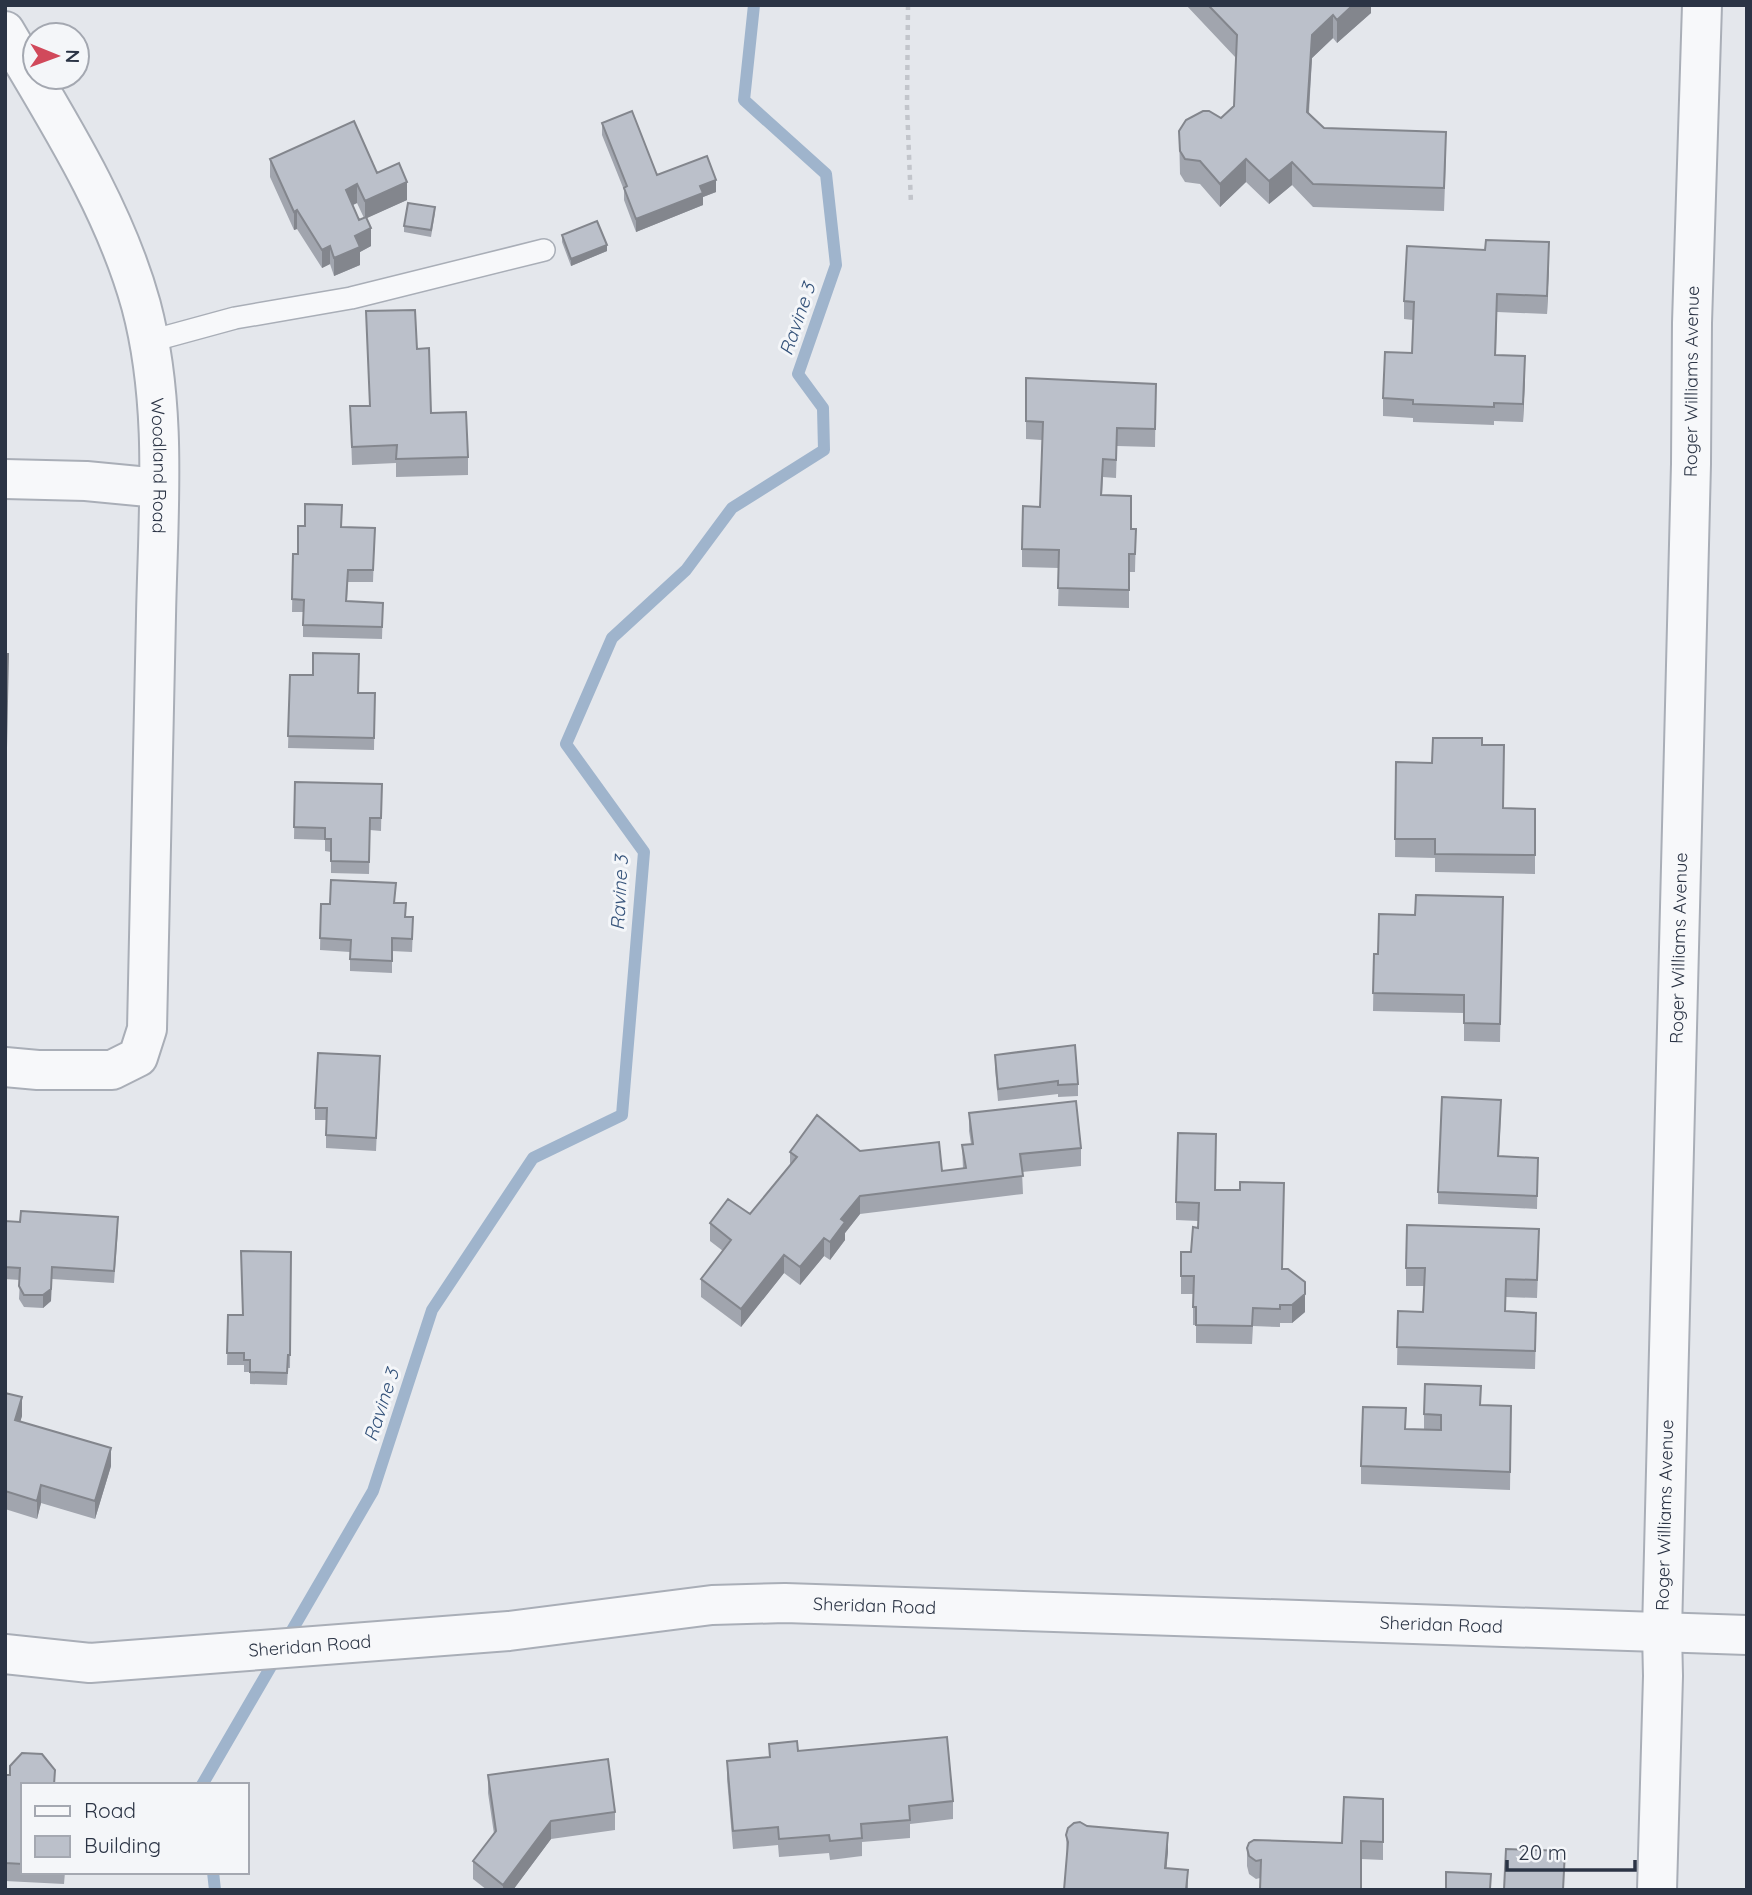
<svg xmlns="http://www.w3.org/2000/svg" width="1752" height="1895" font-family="Quicksand,sans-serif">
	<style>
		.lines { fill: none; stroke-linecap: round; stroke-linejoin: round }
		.stream { stroke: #9fb4cc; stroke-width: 12 }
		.service-casing { stroke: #a9aeb7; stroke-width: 24 }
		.minor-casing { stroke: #a9aeb7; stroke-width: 42 }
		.tertiary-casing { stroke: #a9aeb7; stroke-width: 42 }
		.path { stroke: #c2c5cb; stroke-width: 4.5; stroke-dasharray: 5 5; stroke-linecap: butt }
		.service { stroke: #f7f8fa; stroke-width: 21 }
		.minor { stroke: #f7f8fa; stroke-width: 38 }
		.tertiary { stroke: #f7f8fa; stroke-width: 38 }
		.wall { fill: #a1a5ae; fill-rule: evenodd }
		.shaded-wall { fill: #83868d }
		.building { fill: #bbc0ca; stroke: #83868d; stroke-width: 2 }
		.labels { text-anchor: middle; stroke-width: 6; stroke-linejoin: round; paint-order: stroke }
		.street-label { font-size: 18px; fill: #2b3445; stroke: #f4f6f9 }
		.water-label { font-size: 19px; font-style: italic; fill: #34527a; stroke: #f4f6f9 }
	</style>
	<rect width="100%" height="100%" fill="#e4e7ec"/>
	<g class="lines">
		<path class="stream" d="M202,1785L373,1491L432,1310L533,1158L622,1115L644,852L566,744L612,638L686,570L732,508L824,450L823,408L798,374L836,265L826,174L744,100L754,5
			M213,1872L215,1890"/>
		<defs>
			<path id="service" d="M147,342L235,318L351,298L544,250"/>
			<g id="minor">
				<path id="s1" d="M5,31C56,118 114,207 141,305C168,406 158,513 156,616C153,753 150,891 147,1029L138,1057L112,1070H38L5,1067"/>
				<path d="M5,479L86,481L159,488"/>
				<path d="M1657,1890L1663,1676L1662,1632"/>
			</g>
			<g id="tertiary">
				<path id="s2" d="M1662,1632L1691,464L1692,323L1702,5"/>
				<path id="s3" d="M5,1654L90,1663L509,1631L712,1605L785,1603L1747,1635"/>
			</g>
		</defs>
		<use href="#service" class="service-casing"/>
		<use href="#minor" class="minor-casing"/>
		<use href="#tertiary" class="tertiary-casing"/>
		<path class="path" d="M908,5L907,106L911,204"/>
		<use href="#service" class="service"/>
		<use href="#minor" class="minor"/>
		<use href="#tertiary" class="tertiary"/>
	</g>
	<path class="wall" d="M1186,5H1371V13L1337,43L1333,38L1312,58L1309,113L1324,128L1446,155L1444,211L1313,207L1292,185L1269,204L1246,182L1220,207L1200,184L1185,182L1180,174L1179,131L1221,118L1234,106L1236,58Z
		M602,123L657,175L716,192L703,197V205L636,232L624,200V190L602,135Z
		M270,159L377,173L407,200L366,218L371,246L360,252V265L334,276L330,264L322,268L297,229L294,230L270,177ZM357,203L364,218L359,220L353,205Z
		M435,213L431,237L404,232V226Z
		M562,235L607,251L571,266L562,242Z
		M1549,260L1547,314L1497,312L1496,355L1525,375L1523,422L1494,421V425L1413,422V418L1383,416V398L1412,353L1413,320L1404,319V301Z
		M366,311L417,349L431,413L468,457V475L396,477V463L352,465L350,406H370Z
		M1026,378L1156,384L1155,447L1117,446L1116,478L1103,477L1102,495L1131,529H1136L1135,572H1129V608L1058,606L1059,568L1022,567V549L1040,507L1042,440L1026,439Z
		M341,527L375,528L373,582H348L347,601L383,603L382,639L303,637V612H292L293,554H298Z
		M290,675L358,693H375L374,750L288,748Z
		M1482,745L1503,808L1535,809V874L1435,872V858L1395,857L1396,762L1432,763Z
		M295,782L382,784L381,831L370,830L369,874L331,873V852L325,851V840L294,839Z
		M1503,897L1500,1042L1464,1041V1013L1373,1011L1374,954H1378L1415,915Z
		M395,903L413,929L412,952L392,951V973L350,971V952L320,950L321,904Z
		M995,1055L1078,1084V1096L1058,1097V1094L998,1101L995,1068Z
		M380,1068L376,1151L326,1148V1120H315V1108Z
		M1501,1112L1499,1156L1538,1158L1537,1209L1438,1204V1192Z
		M969,1113L1081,1148V1166L1022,1172L1023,1194L860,1214L845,1233V1240L830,1260L824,1256L800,1285L784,1273L741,1327L701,1297V1279L723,1251L710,1241V1223L750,1214L790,1165V1152L860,1151L942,1171L963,1169L962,1145L971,1144L969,1131Z
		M1216,1190L1282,1269L1305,1312L1292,1323H1280V1327L1253,1326L1252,1344L1196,1343V1325H1193V1294H1181V1252H1191L1198,1228V1221L1176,1220V1202Z
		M5,1221L118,1229L114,1283L52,1279L51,1301L43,1308L24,1307L19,1299L20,1280L5,1279Z
		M1539,1247L1537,1298L1506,1297L1505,1311L1536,1331L1535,1369L1397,1365L1398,1311L1423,1312L1424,1286H1406V1268Z
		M291,1252L290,1368H288L287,1385L250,1384V1372H244V1365H227L228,1315H243Z
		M5,1393L22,1416L20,1422L111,1466L95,1519L41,1503L37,1519L5,1509Z
		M1481,1405L1511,1406L1510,1490L1361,1484V1466L1406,1429L1424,1430V1414Z
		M769,1744L798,1751L953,1801V1819L910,1824V1838L862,1842V1856L830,1860L829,1853L779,1857L778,1845L733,1849L727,1779V1761L769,1757Z
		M5,1775L55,1785H23V1872H65L64,1884L5,1881Z
		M488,1775L615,1812V1830L551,1839L513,1890H487L473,1879V1861L494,1834L488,1793Z
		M1383,1799V1860L1361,1859L1260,1878L1256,1879L1249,1874L1247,1866V1848L1342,1843Z
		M1087,1826L1168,1851L1166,1868L1188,1870V1890H1064L1067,1857L1066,1835Z"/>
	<path class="shaded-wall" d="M1353,5H1371V13L1337,43V20Z
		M1333,15V38L1312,58L1307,135V112L1312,35Z
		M1246,159V182L1220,207V184Z
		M1292,162V185L1269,204V181Z
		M716,180V192L703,197V205L636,232V219L700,186Z
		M407,182V200L365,219V201Z
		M357,184V203L346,208V190Z
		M297,210V229L294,230V212Z
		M371,228V246L360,252V265L334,276V258L355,236Z
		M1549,242V260L1547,314V296Z
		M607,245V251L571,266V259Z
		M330,246V264L322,268V250Z
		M1525,356V375L1523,422V404Z
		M860,1196V1214L845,1233V1240L830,1260V1242L841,1219Z
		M824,1238V1256L800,1285V1267Z
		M784,1255V1273L741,1327V1309Z
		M52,1267L51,1301L43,1308V1295Z
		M1305,1282V1312L1292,1323V1305Z
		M22,1397V1416L15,1438V1420Z
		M111,1448V1466L95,1519V1501Z
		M41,1485V1503L37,1519V1501Z
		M551,1821V1839L513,1890H503V1885Z
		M1168,1833V1851L1165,1886V1868Z"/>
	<path class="building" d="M1208,5H1353L1337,20L1333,15L1312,35L1307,112L1324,128L1446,132L1444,188L1313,184L1292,162L1269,181L1246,159L1220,184L1200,161L1185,159L1180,151L1179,131L1186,120L1203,111H1209L1221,118L1234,106L1237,35Z
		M632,111L657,175L707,156L716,180L700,186L703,193L636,219L624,188L627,186L602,123Z
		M354,121L377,173L399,163L407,182L365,201L357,184L346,190L359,220L366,217L371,228L355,236L360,247L334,258L330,246L322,250L297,210L294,212L270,159Z
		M408,203L435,207L431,230L404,226Z
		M597,221L607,245L571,259L562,235Z
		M1486,240L1549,242L1547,296L1497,294L1495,355L1525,356L1523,404L1494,403V407L1413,404V400L1383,398L1385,352L1412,353L1414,302L1404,301L1407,246L1485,250Z
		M415,310L417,349L429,348L431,413L466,412L468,457L396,459L397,445L352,447L350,406H370L366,311Z
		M1026,378L1156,384L1155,429L1117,428L1116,460L1103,459L1101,495L1131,496V529H1136L1135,554H1129V590L1058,588L1059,550L1022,549L1023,506L1040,507L1043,422L1026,421Z
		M305,504L342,505L341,527L375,528L373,570H348L346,601L383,603L382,627L303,625L304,600L292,599L293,554H298V526H305Z
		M313,653L359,654L358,693H375L374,738L288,736L290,675H313Z
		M5,654H8L6,748H5Z
		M1433,738H1482V745H1504L1503,808L1535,809V855L1435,854V839H1395L1396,762L1432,763Z
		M295,782L382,784L381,818H370L369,862L331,861V839H325V828L294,827Z
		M331,880L396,883L394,903H406L405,917H413L412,939L392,938V961L350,959L351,940L320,938L321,904H330Z
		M1416,895L1503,897L1500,1024L1464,1023V995L1373,993L1374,954H1378L1379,914L1415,915Z
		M1075,1045L1078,1084L1058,1085V1081L998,1089L995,1055Z
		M318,1053L380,1056L376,1138L326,1135L327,1108H315Z
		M1442,1097L1501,1100L1498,1156L1538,1158L1537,1196L1438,1192Z
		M1076,1101L1081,1148L1020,1154L1023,1176L860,1196L841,1219L845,1222L830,1242L824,1238L800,1267L784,1255L741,1309L701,1279L731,1240L710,1223L728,1199L750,1214L797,1157L790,1152L817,1115L860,1151L939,1142L942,1171L966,1168L962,1145L973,1144L969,1113Z
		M1178,1133L1216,1134L1215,1190H1240V1182L1284,1183L1282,1269H1288L1305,1282V1294L1292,1305H1280V1309L1253,1308L1252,1326L1196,1325V1307H1193L1194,1276H1181V1252H1191L1193,1227L1198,1228L1199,1203L1176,1202Z
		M21,1211L118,1217L114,1271L52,1267L51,1289L43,1295H24L19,1286L20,1268L5,1267V1221L20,1222Z
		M1407,1225L1539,1229L1537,1280L1506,1279L1505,1311L1536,1313L1535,1351L1397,1347L1398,1311L1423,1312L1425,1268H1406Z
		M241,1251L291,1252L290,1355H288L287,1373L250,1372V1360H244V1353H227L228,1315H243Z
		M1425,1384L1481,1386L1480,1405L1511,1406L1510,1472L1361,1466L1363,1407L1406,1408L1405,1429L1441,1430V1415L1424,1414Z
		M5,1393L22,1397L15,1420L111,1448L95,1501L41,1485L37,1501L5,1491Z
		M947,1737L953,1801L909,1806L910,1820L861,1824L862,1838L830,1841L829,1835L779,1839L778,1827L733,1831L727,1761L770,1757L769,1744L797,1741L798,1751Z
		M22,1753L42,1754L55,1770L54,1785H23V1864L5,1863V1775H10V1766Z
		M608,1759L615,1812L551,1821L503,1885L473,1861L496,1831L488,1775Z
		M1344,1797L1383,1799V1842L1361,1841V1890H1260L1261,1860L1256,1861L1249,1856L1247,1848L1249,1843L1254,1840L1342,1843Z
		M1080,1822L1087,1826L1168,1833L1165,1868L1188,1870L1186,1890H1064L1068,1842L1066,1835L1068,1828L1074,1823Z
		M1506,1849L1565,1851L1563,1890H1504Z
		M1446,1872L1491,1874L1490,1889L1503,1890H1446Z"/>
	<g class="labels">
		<g class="street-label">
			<text dy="6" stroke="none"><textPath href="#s2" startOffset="1251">Roger Williams Avenue</textPath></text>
			<text dy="6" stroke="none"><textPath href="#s1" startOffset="469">Woodland Road</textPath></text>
			<text dy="6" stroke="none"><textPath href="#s2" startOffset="684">Roger Williams Avenue</textPath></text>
			<text dy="6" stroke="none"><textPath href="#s2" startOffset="117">Roger Williams Avenue</textPath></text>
			<text dy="6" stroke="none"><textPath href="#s3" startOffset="873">Sheridan Road</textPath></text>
			<text dy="6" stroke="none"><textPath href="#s3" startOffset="1440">Sheridan Road</textPath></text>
			<text dy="6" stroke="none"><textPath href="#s3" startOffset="306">Sheridan Road</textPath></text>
		</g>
		<g class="water-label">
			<text transform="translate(797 319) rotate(-71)" y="7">Ravine 3</text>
			<text transform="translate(619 893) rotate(-87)" y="7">Ravine 3</text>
			<text transform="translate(381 1405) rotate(-72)" y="7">Ravine 3</text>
		</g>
	</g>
	<rect width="1752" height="1895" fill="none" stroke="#2b3445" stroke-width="14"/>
	<rect x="21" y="1783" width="228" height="91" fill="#f4f6f9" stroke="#a4a8b1" stroke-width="2"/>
	<rect x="35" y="1806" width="35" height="10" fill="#f7f8fa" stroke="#a4a8b1" stroke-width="2"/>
	<text x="84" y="1818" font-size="21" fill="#2b3445">Road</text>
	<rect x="35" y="1836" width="35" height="21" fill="#bbc0ca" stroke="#a4a8b1" stroke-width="2"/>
	<text x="84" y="1853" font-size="21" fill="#2b3445">Building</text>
	<g transform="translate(56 56) rotate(91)"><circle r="33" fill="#f4f6f9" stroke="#a4a8b1" stroke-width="2"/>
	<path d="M0-5L12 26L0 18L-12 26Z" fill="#d1495b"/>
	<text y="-10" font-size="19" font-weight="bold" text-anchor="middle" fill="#2b3445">N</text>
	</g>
	<path d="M1507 1860v10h128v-10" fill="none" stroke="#2b3445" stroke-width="3.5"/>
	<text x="1518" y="1860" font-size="21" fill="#2b3445" stroke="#f4f6f9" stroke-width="5" paint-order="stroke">20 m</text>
</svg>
